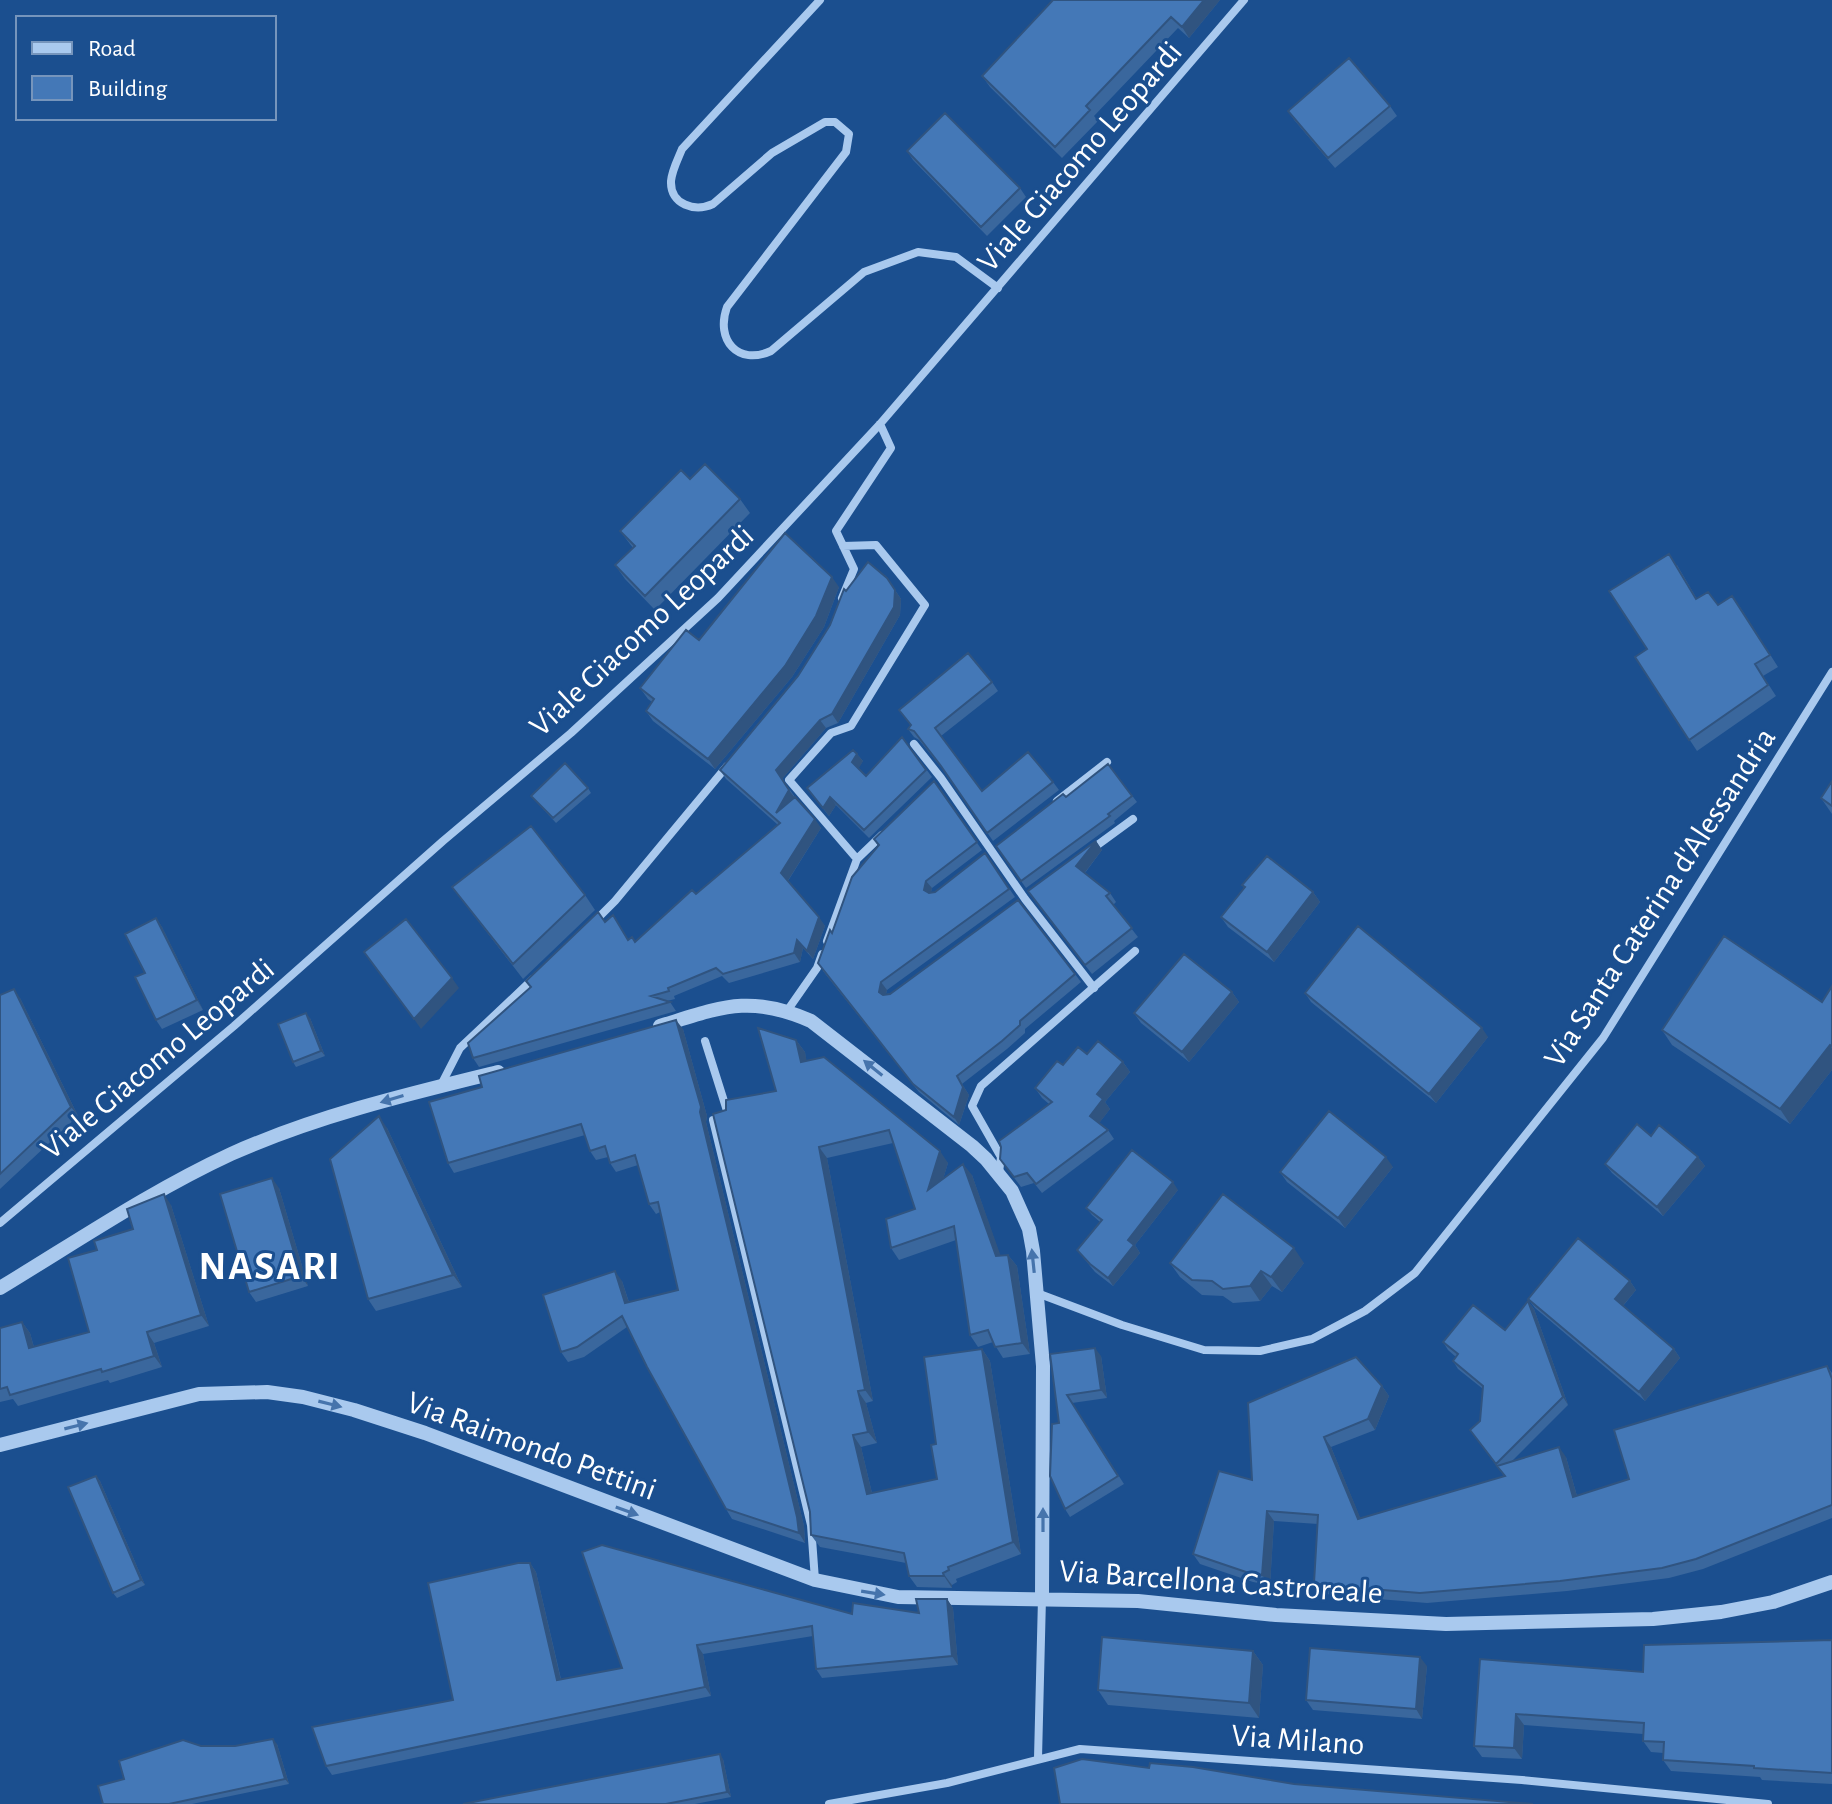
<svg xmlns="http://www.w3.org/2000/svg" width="1832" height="1804" font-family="'Alegreya Sans',sans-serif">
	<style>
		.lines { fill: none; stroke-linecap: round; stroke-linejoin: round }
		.minor { stroke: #a9c9ee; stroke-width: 8 }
		.tertiary { stroke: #a9c9ee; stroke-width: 14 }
		.wall { fill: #3a679d }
		.shaded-wall { fill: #305480 }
		.building { fill: #4478b7; stroke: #305480; stroke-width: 2 }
		.oneway { fill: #4674ac }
		.labels { text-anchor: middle; stroke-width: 6; stroke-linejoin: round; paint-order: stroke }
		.street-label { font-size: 32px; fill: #fff; stroke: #1b4f8f }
		.district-label { font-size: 40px; font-weight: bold; letter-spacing: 2px; fill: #fff; stroke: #1b4f8f }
	</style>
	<rect width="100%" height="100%" fill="#1b4f8f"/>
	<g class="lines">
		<path class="minor" d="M820,0L682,149C678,159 672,170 671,181C670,205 695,212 713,204L772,153L825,122H835L849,134L846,152L727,307C715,340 738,366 771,351L864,272L918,252L956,257L998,288
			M843,546L876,545L925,605L851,726L831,733L789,780L857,859
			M842,598L854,569L836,531L891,448L880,424
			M914,744L941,778L1025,899L1094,988
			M1057,801L1107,762
			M1092,849L1133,819
			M593,923L615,901L727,766
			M827,941L857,859L882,835
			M787,1011L817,968L822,954
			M705,1041L729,1117L713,1120L811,1525L815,1580
			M441,1085L460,1048L533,979
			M999,1172L1001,1157L972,1106L981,1086L1135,951
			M0,1223L234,1026L443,841L571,733L718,598L880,424L1244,0
			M1037,1293L1122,1325L1204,1350L1260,1351L1312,1339L1365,1311L1415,1273L1603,1038L1832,672
			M1038,1758L1042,1598
			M829,1804L947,1783L1080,1749L1522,1780L1768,1804"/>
		<path class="tertiary" d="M660,1026C722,1007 749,994 811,1021L972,1146L986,1159L1012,1191L1029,1229L1033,1251L1043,1366L1042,1598
			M0,1288C76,1242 151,1191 231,1154C316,1116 408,1094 498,1072
			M0,1445L199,1394L267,1392L303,1397L354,1410L425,1433L815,1580L898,1597L1138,1601L1276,1615L1446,1624L1653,1619L1721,1612L1773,1602L1832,1582"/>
	</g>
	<path class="wall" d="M1220,0L1189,38L1178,28L1094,116L1098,121L1062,158L990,87L982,76Z
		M1390,106L1397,116L1335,168L1295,121L1288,111Z
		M907,151L1020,188L1026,197L987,236L913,160Z
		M690,479L740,499L750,513L655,610L625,579L615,565L633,548L620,531Z
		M1677,565L1697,599L1718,605L1740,607L1778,667L1763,676L1776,696L1697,751L1635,657L1647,649Z
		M887,578L901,599L900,615L838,723L826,728L782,779L795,797L821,828L788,881L825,926L813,959L803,948L800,962L729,983L722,976L674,996L675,999L667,1001L670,1002L676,1011L479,1067L473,1058L605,922L629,940L635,942L696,894L778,825L726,779L720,770L798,676L830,625L846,591Z
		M839,587L824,627L792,677L715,769L653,721L646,711L652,702L648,699L640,688L699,640Z
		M992,682L998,691L941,736L982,791L1053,782L1059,790L993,841L946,773L919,740L914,737L908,729L911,726L899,710Z
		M902,737L932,777L869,838L836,805L829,816L807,788L857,754L863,761L858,768L866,776Z
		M1108,764L1137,802L1114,821L1115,823L1026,888L996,846L1066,797Z
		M934,781L982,850L932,888L931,892H935L985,853L1015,897L887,990L886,994L1075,974L1081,982L1025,1029V1033L1007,1049L962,1084L969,1095L959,1125L919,1092L823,971L832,933L878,846L874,839Z
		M1832,781V814L1821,798Z
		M588,788L591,793L556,823L531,796Z
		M1096,841L1102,850L1085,873L1110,893L1116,902L1113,905L1138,937L1092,974L1034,900Z
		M1242,885L1313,892L1320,902L1274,962L1228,927L1221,917L1244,888Z
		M452,887L585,895L595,910L523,979Z
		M156,918L162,927L203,1010L162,1029L156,1020L145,973Z
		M1832,986V1070L1790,1124L1672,1045L1662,1030L1822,1002Z
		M1232,992L1239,1002L1189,1062L1141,1023L1134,1013Z
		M1305,993L1488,1037L1436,1103L1311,1002Z
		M0,995L20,998L78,1116L0,1189Z
		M310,1018L325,1056L296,1067L293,1062Z
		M683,1029L707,1116L706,1122L804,1526L805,1543L732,1519L726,1509L627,1327L584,1357L568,1362L561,1352L622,1281L629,1302L678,1290L660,1212L656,1214L649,1204L638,1165L616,1172L610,1163L608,1157L596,1160L590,1151L585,1135L454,1173L448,1163Z
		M796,1040L805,1052L806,1061L948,1163L943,1179L972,1175L1000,1256L1008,1255L1017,1266L1030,1354L1003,1358L993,1342L978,1347L970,1335L956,1240L899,1260L891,1248L915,1209L893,1143L827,1158L873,1401L866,1403L877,1443L861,1447L872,1493L937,1479L936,1444L982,1349L990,1361L1021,1554L956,1579L957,1582L952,1585V1588L917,1587L909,1576L906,1563L820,1547L811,1535L776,1091Z
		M1123,1062L1130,1072L1105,1102L1110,1109L1099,1123L1108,1130L1114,1139L1042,1193L1034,1183L1021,1187L1000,1159L1049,1104L1042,1098L1035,1088L1063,1065Z
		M387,1128L462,1287L376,1311L368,1299Z
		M1698,1157L1705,1166L1663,1216L1612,1173L1605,1164Z
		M1393,1167L1345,1228L1287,1182L1280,1172Z
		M279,1188L308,1286L256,1302L249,1292Z
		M1178,1190L1135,1245L1140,1253L1113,1286L1095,1272L1077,1250L1100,1222L1092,1215L1086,1208Z
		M171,1205L209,1326L154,1343L162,1367L110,1383L108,1380L18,1406L13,1399L0,1402V1328L22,1322L30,1333L34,1347L89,1332L97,1250Z
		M1170,1263H1304L1282,1292L1272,1286L1260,1301L1233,1303L1223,1296L1202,1295L1180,1277Z
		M1630,1281L1636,1290L1623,1306L1674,1349L1680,1358L1645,1401L1535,1308L1528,1299Z
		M1528,1301L1534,1309L1568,1405L1512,1461L1566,1457L1577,1496L1629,1479L1827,1366L1832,1373V1518L1703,1569L1669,1578L1567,1591L1427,1603L1378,1599L1371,1602L1321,1593L1314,1583L1318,1524L1274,1521L1270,1585L1253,1582L1200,1564L1193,1554L1252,1480L1382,1386L1389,1396L1375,1430L1331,1447L1360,1518L1504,1476L1470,1430L1480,1421L1483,1389L1458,1369L1453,1361L1456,1357L1448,1350L1443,1342L1505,1330Z
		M1050,1354L1101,1356L1107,1398L1072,1403L1124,1484L1070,1517L1065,1509L1059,1423Z
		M96,1476L100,1481L145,1585L117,1598L113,1593Z
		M582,1552L852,1614L919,1613L947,1599L953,1608L958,1665L822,1678L816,1669L813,1636L703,1654L711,1696L332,1775L326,1766L453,1700L530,1563L536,1572L561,1679L622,1668Z
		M1832,1640V1784L1762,1780L1760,1777L1671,1771L1663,1760V1753L1651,1752L1643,1741V1734L1524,1725L1522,1759L1482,1757L1474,1746L1480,1659L1643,1672Z
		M1253,1651L1263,1665L1259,1718L1108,1705L1098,1690Z
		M1427,1666L1422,1719L1313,1710L1306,1700Z
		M277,1744L289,1784L192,1804H103L124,1779L201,1746H235Z
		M723,1759L731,1797L695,1804H463Z"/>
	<path class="shaded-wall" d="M1204,0H1220L1189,38L1182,27Z
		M832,577L839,587L824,627L792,677L715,769L708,759Z
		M895,590L901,599L900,615L838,723L832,714Z
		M820,720L826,728L782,779L776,770Z
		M857,754L863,761L858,770L852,762Z
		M789,790L795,798L776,813Z
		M830,797L836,805L829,816L823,808Z
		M815,819L821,828L787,882L781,873Z
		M1096,841L1102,850L1083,875L1076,866Z
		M926,881L932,888L930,898L924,890Z
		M1313,892L1320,902L1274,962L1267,952Z
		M819,917L825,926L813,959L807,951Z
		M156,918L162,927L203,1010L197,1000Z
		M797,940L803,948L800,962L794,953Z
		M452,978L459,988L421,1029L414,1019Z
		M881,982L887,990L885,999L879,992Z
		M14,989L20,998L78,1116L71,1107Z
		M1232,992L1239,1002L1189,1062L1182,1052Z
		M306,1013L310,1018L325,1056L321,1051Z
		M676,1020L683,1029L707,1116L706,1122L804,1526L805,1543L799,1533L700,1112Z
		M1482,1028L1488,1037L1436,1103L1429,1094Z
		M796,1040L805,1052L809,1073L801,1062Z
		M1830,1045L1832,1048V1070L1790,1124L1780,1109Z
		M1123,1062L1130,1072L1105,1102L1110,1109L1097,1126L1090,1116L1097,1094Z
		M957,1076L969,1095L959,1125L954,1117Z
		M379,1116L387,1128L462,1287L453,1275Z
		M819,1147L827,1158L873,1401L865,1390Z
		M940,1151L948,1163L936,1202L928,1190Z
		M1386,1157L1393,1167L1345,1228L1338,1218Z
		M1698,1157L1705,1166L1663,1216L1657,1207Z
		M963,1164L972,1175L1005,1268L996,1256Z
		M272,1178L279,1188L308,1286L301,1276Z
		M1173,1182L1178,1190L1135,1245L1140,1253L1113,1286L1108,1278L1128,1240Z
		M164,1194L171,1205L209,1326L201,1315Z
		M1294,1248L1304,1263L1282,1292L1271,1277Z
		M1008,1255L1017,1266L1030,1354L1022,1343Z
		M615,1271L622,1281L632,1312L625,1303Z
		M1261,1271L1272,1286L1260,1301L1250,1286Z
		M1630,1281L1636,1290L1621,1308L1615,1299Z
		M1528,1301L1534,1309L1568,1405L1563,1397Z
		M22,1322L30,1333L37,1359L29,1348Z
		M147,1332L154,1343L162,1367L154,1356Z
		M1095,1348L1101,1356L1107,1398L1101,1390Z
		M982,1349L990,1361L1021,1554L1013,1542Z
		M1674,1349L1680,1358L1645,1401L1639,1392Z
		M1382,1386L1389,1396L1375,1430L1368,1419Z
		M858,1391L866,1403L877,1443L868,1432Z
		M853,1435L861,1447L875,1506L867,1494Z
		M1324,1437L1331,1447L1365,1529L1358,1519Z
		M1559,1447L1566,1457L1580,1507L1573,1497Z
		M96,1476L100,1481L145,1585L141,1580Z
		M1267,1511L1274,1521L1270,1585L1262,1575Z
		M530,1563L536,1572L563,1689L557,1680Z
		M943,1573L952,1585V1588L944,1576Z
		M947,1599L953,1608L958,1665L952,1656Z
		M697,1645L703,1654L711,1696L705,1687Z
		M1253,1651L1263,1665L1259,1718L1249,1703Z
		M1420,1657L1427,1666L1422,1719L1416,1709Z
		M1516,1714L1524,1725L1522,1759L1514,1748Z
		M273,1739L277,1744L289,1784L285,1779Z
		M720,1754L723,1759L731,1797L727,1792Z"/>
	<path class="building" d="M1053,0H1204L1182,27L1171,17L1086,106L1090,110L1055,147L982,76Z
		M1349,58L1390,106L1328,158L1288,111Z
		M945,113L1020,188L981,227L907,151Z
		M705,464L740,499L645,596L615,565L635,546L620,531L681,470L690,479Z
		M785,533L832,577L816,616L785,666L708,759L646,711L654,699L640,688L686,630L699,640Z
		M1669,554L1696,599L1708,592L1718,605L1732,596L1770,655L1755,664L1768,685L1689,740L1635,657L1647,649L1609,591Z
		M868,562L887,578L895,590L894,607L832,714L820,720L776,770L789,790L776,813L795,797L815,819L781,873L819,917L807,951L797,940L794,953L723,974L716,968L668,988L669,991L651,996L670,1002L473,1058L468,1043L531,987L526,981L598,912L605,922L613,915L628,940L632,937L635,942L692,890L696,894L780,823L720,770L798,676L830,625L844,589L846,591Z
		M968,653L992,682L935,728L982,791L1028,752L1053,782L987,833L941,766L914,731L908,729L911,725L899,710Z
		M902,737L926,770L864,830L830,797L823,808L807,788L853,750L857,754L852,762L866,776Z
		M565,763L588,788L553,818L531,796Z
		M1108,764L1132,796L1108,814L1110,816L1021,881L996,846L1063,794L1066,797Z
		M934,781L977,842L926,881L924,890L929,893L935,892L985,853L1009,889L881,982L879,992L883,995L890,994L1018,900L1075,974L1020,1021V1025L1002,1041L957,1076L963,1087L954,1117L913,1084L818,963L830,930L832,933L852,877L879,845L874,839Z
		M1832,781V806L1821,798Z
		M531,826L585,895L513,964L452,887Z
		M1096,841L1076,866L1110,893L1106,896L1132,928L1085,965L1028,891Z
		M1267,856L1313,892L1267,952L1221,917L1245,887L1242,885Z
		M156,918L197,1000L156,1020L135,977L145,973L125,934Z
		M406,919L452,978L414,1019L364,952Z
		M1358,926L1482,1028L1429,1094L1305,993Z
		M1724,936L1822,1002L1832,986V1046L1830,1045L1780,1109L1662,1030Z
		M1184,954L1232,992L1182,1052L1134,1013Z
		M14,989L71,1107L0,1174V995Z
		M306,1013L321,1051L293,1062L278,1024Z
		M676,1020L701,1107L700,1112L797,1517L799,1533L726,1509L647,1367L622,1316L577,1347L561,1352L543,1295L615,1271L625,1303L678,1290L658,1202L649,1204L635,1155L610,1163L605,1146L590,1151L581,1124L448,1163L429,1102L482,1087L479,1076Z
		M758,1028L796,1040L801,1062L824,1057L940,1151L928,1190L963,1164L996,1256L1008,1255L1022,1343L995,1347L988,1330L970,1335L954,1226L891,1248L886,1219L915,1209L889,1130L819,1147L865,1390L858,1391L868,1432L853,1435L867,1494L937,1479L931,1445L936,1444L924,1357L982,1349L1013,1542L948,1567L949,1570L943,1573L944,1576H909L904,1553L811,1535L810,1512L713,1114L726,1110V1100L776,1091Z
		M1098,1041L1123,1062L1097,1094L1103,1099L1090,1116L1108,1130L1036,1184L1027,1173L1014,1177L1000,1159L1001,1147L999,1141L1052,1102L1035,1088L1057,1061L1063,1065L1078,1047L1087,1054Z
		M1329,1111L1386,1157L1338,1218L1280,1172Z
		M379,1116L453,1275L368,1299L330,1159Z
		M1637,1124L1651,1136L1659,1125L1698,1157L1657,1207L1605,1164Z
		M1132,1150L1173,1182L1128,1240L1134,1245L1108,1278L1090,1264L1077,1250L1102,1220L1086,1208Z
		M272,1178L301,1276L249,1292L220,1194Z
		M164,1194L201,1315L147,1332L154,1356L102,1372L101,1369L10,1395L7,1387L0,1389V1328L22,1322L29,1348L89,1332L68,1258L97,1250L94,1241L133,1229L127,1209Z
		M1223,1194L1294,1248L1271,1277L1261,1271L1250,1286L1223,1289L1212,1281L1192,1280L1170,1263Z
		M1578,1238L1630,1281L1615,1299L1674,1349L1639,1392L1528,1299Z
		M1528,1301L1563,1397L1496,1464L1470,1430L1480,1421L1483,1386L1453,1361L1458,1354L1443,1342L1473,1305L1505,1330Z
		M1095,1348L1101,1390L1067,1395L1118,1476L1065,1509L1050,1476L1052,1424L1059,1423L1050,1354Z
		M1356,1357L1382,1386L1368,1419L1324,1437L1358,1519L1505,1476L1497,1466L1559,1447L1573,1497L1629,1479L1614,1430L1827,1366L1832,1379V1505L1696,1559L1662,1568L1560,1581L1420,1593L1371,1589L1364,1592L1314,1583L1318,1515L1267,1511L1262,1575L1246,1572L1193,1554L1219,1471L1252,1480L1248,1403Z
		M96,1476L141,1580L113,1593L68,1487Z
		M602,1545L852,1614L853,1603L919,1613L916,1599H947L952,1656L816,1669L812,1626L697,1645L705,1687L326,1766L312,1727L453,1700L428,1583L518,1563H530L557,1680L622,1668L582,1552Z
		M1102,1637L1253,1651L1249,1703L1098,1690Z
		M1832,1640V1773L1754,1768V1766L1663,1760L1664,1742L1643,1741L1644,1723L1516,1714L1514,1748L1474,1746L1480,1659L1643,1672L1644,1645Z
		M1310,1648L1420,1657L1416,1709L1306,1700Z
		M273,1739L285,1779L169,1804H103L98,1786L124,1779L119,1761L183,1740L201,1746H235Z
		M720,1754L727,1792L666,1804H463Z
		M1082,1759L1149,1768L1150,1763L1193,1767L1294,1784L1533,1804H1060L1054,1768Z"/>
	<defs><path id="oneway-solid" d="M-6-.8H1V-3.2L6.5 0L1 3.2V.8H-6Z" transform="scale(2)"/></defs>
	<g class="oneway">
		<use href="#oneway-solid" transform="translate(873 1068) rotate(-141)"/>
		<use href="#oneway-solid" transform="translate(392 1099) rotate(163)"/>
		<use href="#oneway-solid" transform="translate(1033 1261) rotate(-96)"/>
		<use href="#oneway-solid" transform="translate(330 1404) rotate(14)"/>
		<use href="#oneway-solid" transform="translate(76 1426) rotate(-14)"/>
		<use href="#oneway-solid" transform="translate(627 1511) rotate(20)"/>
		<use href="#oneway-solid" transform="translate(1043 1520) rotate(-90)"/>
		<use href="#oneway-solid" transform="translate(873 1593) rotate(9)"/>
	</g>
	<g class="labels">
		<g class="street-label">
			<text transform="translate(1079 156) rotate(-49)" y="11">Viale Giacomo Leopardi</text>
			<text transform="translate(641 630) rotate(-43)" y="11">Viale Giacomo Leopardi</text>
			<text transform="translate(1659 897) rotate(-57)" y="11">Via Santa Caterina d'Alessandria</text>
			<text transform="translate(157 1058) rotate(-40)" y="11">Viale Giacomo Leopardi</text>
			<text transform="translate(532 1445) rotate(20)" y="11">Via Raimondo Pettini</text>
			<text transform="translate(1221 1581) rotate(4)" y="11">Via Barcellona Castroreale</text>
			<text transform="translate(1298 1739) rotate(4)" y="11">Via Milano</text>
		</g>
		<g class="district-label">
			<text x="270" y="1279">NASARI</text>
		</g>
	</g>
	<rect x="16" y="16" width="260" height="104" fill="#1b4f8f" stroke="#7695bc" stroke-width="2"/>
	<rect x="32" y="42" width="40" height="12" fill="#a9c9ee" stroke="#7695bc" stroke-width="2"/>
	<text x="88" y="56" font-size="24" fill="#ffffff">Road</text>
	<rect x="32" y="76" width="40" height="24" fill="#4478b7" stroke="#7695bc" stroke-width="2"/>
	<text x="88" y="96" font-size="24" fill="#ffffff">Building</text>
</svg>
